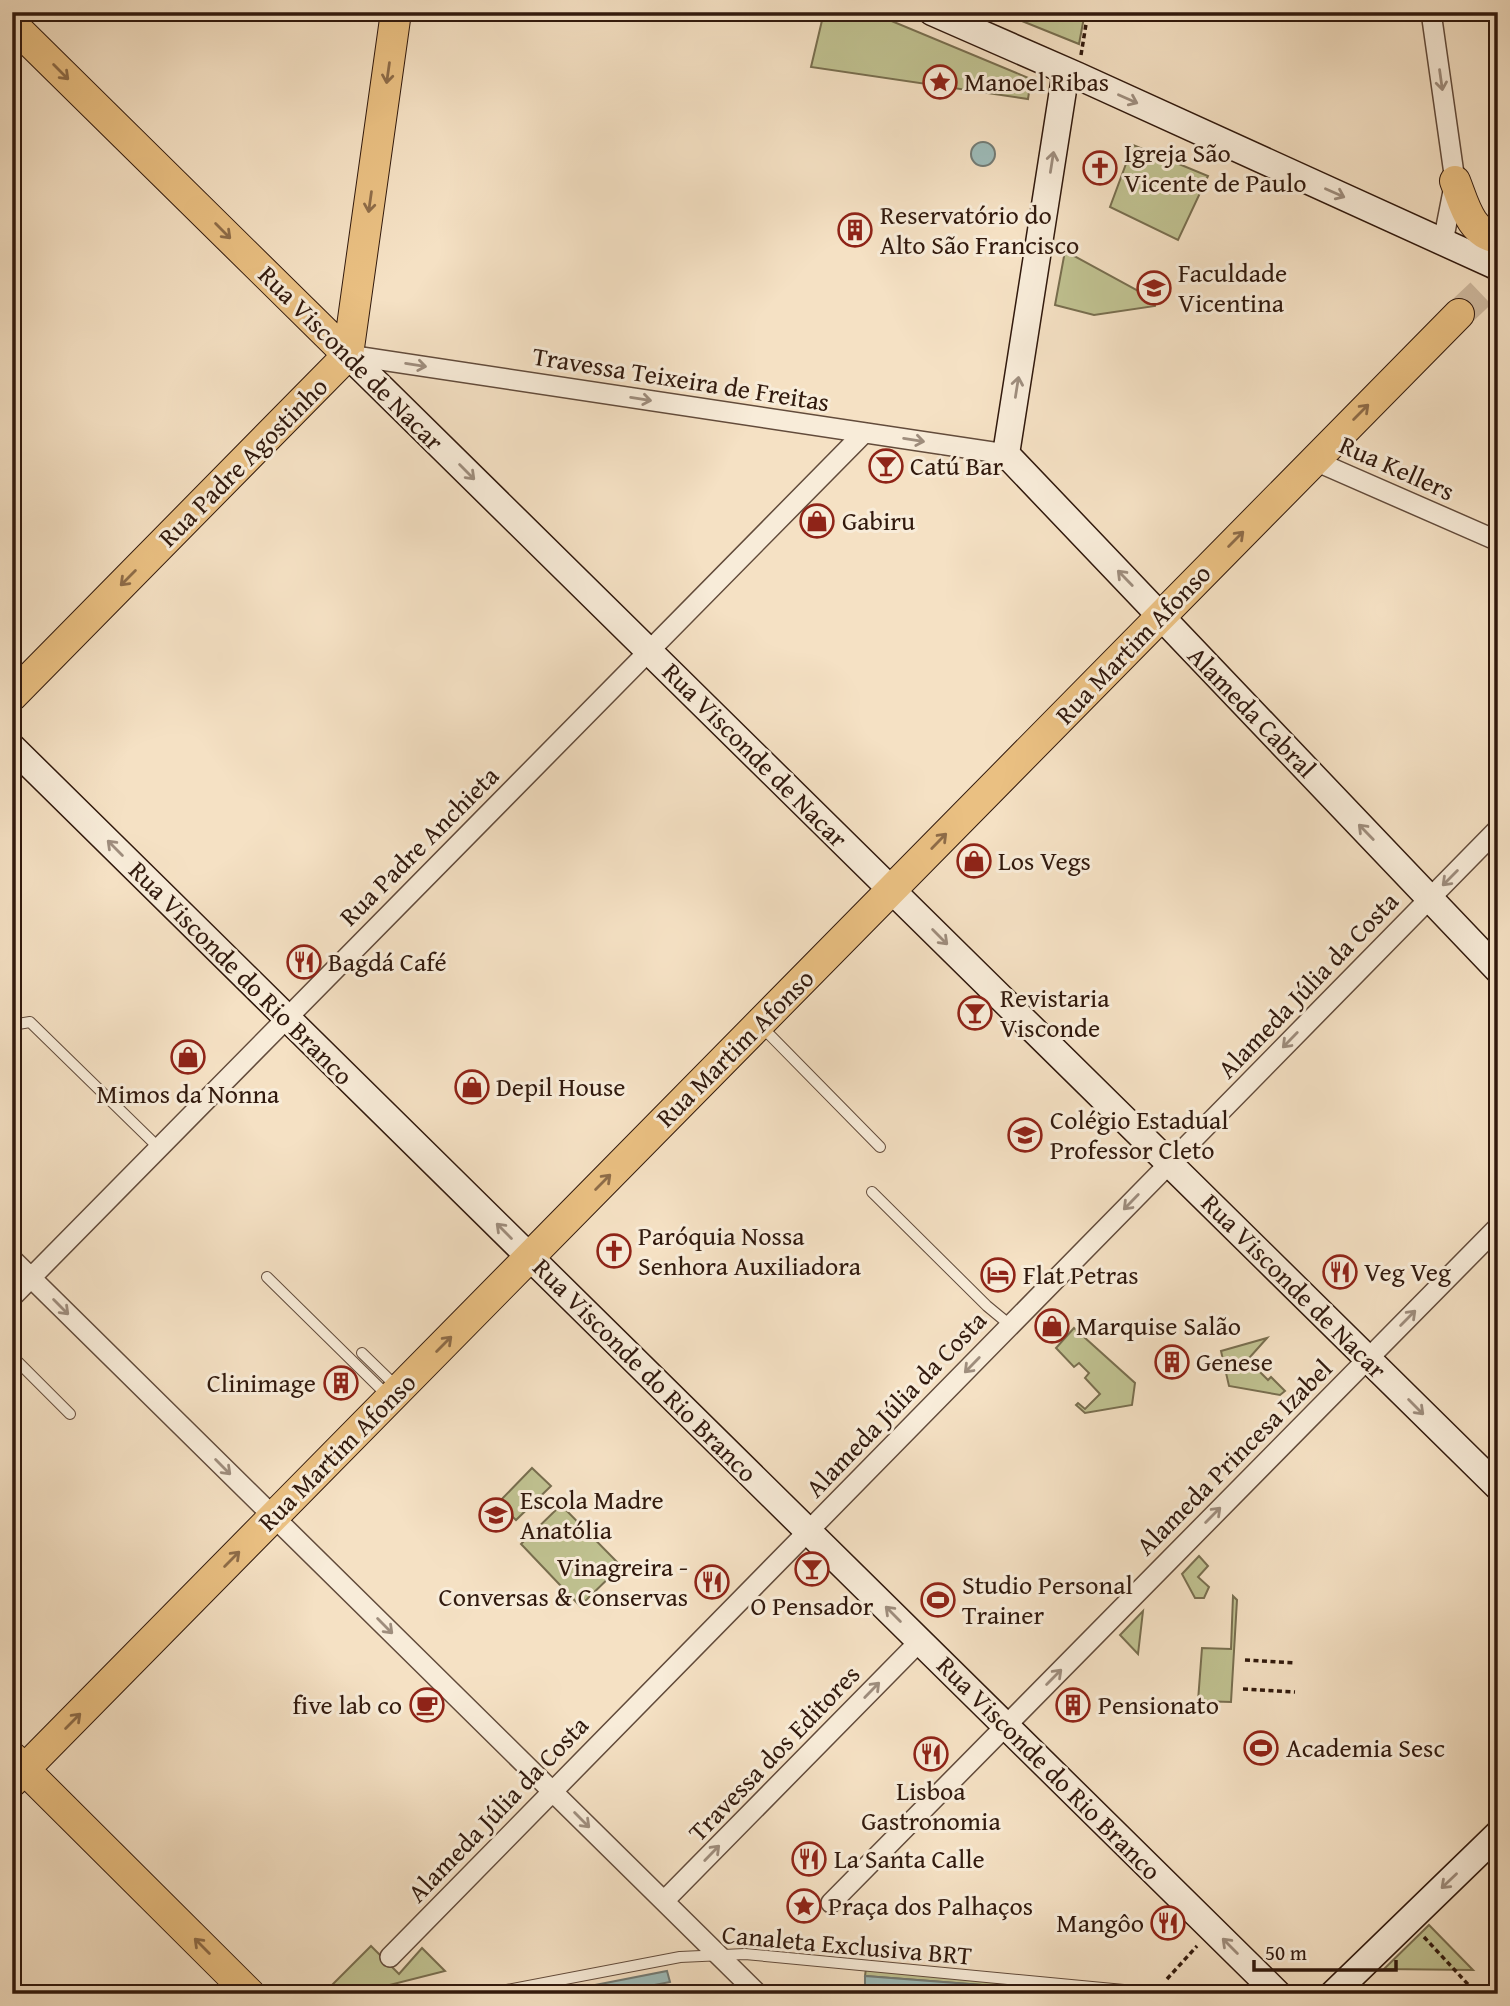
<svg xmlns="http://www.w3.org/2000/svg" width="1510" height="2006" font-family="'Gentium Book Plus',serif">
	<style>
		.green { fill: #c0c291; stroke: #786e4f; stroke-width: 2 }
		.water { fill: #9dbcba; stroke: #727b75; stroke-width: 2 }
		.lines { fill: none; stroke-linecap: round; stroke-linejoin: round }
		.shore { stroke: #676a64; stroke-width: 2 }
		.stream { stroke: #727b75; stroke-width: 5 }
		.primary-tunnel { stroke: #ceb99f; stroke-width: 30; stroke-dasharray: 30 15; stroke-linecap: butt }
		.lane-casing { stroke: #624b3b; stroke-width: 12 }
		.street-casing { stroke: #624b3b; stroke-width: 22 }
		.secondary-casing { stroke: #31190d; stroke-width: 29 }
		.primary-casing { stroke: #31190d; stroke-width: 32 }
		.path { stroke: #31190d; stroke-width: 3.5; stroke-dasharray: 5 3.5; stroke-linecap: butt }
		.lane { stroke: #f8ecd9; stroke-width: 10 }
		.street { stroke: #f8ecd9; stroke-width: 19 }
		.secondary { stroke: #f8ecd9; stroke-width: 26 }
		.primary { stroke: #eac082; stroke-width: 30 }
		.oneway { stroke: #8e6c48 }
		.oneway2 { stroke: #9e8d7d }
		.labels { text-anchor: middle; stroke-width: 6; stroke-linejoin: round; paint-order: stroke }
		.poi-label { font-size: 26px; fill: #31190d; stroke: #f8ecd9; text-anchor: start }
		.street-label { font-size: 26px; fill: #31190d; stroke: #f8ecd9 }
	</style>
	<rect width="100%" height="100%" fill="#f5e1c4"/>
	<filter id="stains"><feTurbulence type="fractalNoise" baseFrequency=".00286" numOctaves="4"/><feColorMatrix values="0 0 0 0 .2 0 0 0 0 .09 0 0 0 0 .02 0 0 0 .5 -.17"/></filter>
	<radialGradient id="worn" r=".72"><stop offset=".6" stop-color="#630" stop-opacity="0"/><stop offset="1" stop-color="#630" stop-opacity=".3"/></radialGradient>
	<path class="green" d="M824,12H870L1031,79L1028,99L811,67Z
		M1008,12H1085L1079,44L1007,15Z
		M1133,145L1208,176L1178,240L1110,207Z
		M1065,251L1155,300V306L1094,315L1055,305Z
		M1074,1328L1135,1383L1132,1405L1085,1413L1076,1405L1078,1403L1085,1409L1100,1394L1085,1378L1089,1373L1079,1363L1074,1367L1056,1348Z
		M1267,1338L1250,1357L1261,1368L1259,1371L1268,1380L1271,1377L1285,1391L1280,1395L1229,1386L1221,1351Z
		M532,1468L551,1486L516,1520L498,1503Z
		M561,1505L621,1566L580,1606L521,1544Z
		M1199,1556L1208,1566L1198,1577L1209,1587L1204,1598H1195L1182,1574Z
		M1233,1596L1237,1600L1231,1702L1198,1701L1202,1648L1231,1649Z
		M1143,1611L1138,1654L1120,1635Z
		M1429,1925L1473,1970L1384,1969Z
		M371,1946L399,1974L422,1948L445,1971L354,1994H323Z
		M866,1968L1182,1994H1100L865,1976Z"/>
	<path class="water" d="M971 154a12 12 0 1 1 24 0a12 12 0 1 1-24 0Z
		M667,1971L670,1982L608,1994H549Z
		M865,1976L1100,1994H939L865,1988Z"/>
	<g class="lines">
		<path class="shore" d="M898,1994V1988L902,1985L1009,1994"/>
		<path class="stream" d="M876,1989L929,1994"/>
		<path class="primary-tunnel" d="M1459,314L1498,277"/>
		<defs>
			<path id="lane" d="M760,1025L880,1147
				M12,1029L18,1024L30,1022L159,1148
				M872,1192L987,1306L1010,1325
				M267,1277L389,1397
				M362,1353L397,1387
				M12,1356L70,1414
				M486,1994L680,1957L745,1954L1166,1994"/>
			<path id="street" d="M1431,12L1455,181L1443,242
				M348,355L1006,454
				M1313,460L1498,541
				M12,1259L758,1994
				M12,1297L864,433
				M664,1901L920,1641
				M831,1903L1498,1227
				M390,1957L1498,829"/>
			<path id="secondary" d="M932,12L1078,76L1498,267
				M1066,71L1006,454L1498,970
				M348,355L1498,1487
				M12,747L1278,1994
				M1333,1994L1498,1834"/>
			<path id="primary" d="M12,24L348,355
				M1455,181C1464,203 1470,234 1498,238
				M12,696L348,355L396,12
				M12,1757L250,1994
				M12,1782L1459,314"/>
		</defs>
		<use href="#lane" class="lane-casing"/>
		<use href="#street" class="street-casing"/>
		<use href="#secondary" class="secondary-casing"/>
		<use href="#primary" class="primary-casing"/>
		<path class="path" d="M1081,55L1088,12
			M1245,1660L1295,1663
			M1243,1689L1295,1692
			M1424,1937L1477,1994
			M1167,1979L1197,1946"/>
		<use href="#lane" class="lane"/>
		<use href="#street" class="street"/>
		<use href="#secondary" class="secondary"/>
		<use href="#primary" class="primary"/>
	</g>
	<defs><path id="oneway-shaft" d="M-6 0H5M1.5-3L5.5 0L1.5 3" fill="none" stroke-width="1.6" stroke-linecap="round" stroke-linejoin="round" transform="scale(1.75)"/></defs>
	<g class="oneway">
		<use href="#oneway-shaft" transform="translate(61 72) rotate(45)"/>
		<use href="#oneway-shaft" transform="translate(388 73) rotate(98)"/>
		<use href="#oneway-shaft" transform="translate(370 202) rotate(98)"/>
		<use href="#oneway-shaft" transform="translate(223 231) rotate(45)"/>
		<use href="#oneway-shaft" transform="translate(1361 412) rotate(-45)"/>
		<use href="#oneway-shaft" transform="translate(1236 539) rotate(-45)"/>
		<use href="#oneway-shaft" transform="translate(128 578) rotate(135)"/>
		<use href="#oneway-shaft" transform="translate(939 841) rotate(-46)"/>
		<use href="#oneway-shaft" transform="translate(603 1182) rotate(-45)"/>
		<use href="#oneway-shaft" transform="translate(444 1344) rotate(-45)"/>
		<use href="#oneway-shaft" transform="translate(232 1559) rotate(-45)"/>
		<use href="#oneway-shaft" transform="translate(73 1721) rotate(-45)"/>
		<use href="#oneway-shaft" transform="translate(202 1946) rotate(-135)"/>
	</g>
	<g class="oneway2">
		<use href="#oneway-shaft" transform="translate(1441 80) rotate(82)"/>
		<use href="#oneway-shaft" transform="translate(1128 99) rotate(24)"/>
		<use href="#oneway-shaft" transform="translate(1052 162) rotate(-81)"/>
		<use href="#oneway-shaft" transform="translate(1335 193) rotate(24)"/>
		<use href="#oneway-shaft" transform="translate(416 365) rotate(9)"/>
		<use href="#oneway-shaft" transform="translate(1017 387) rotate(-81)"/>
		<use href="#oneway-shaft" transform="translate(641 399) rotate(9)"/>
		<use href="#oneway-shaft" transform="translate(914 440) rotate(9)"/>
		<use href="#oneway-shaft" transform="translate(467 472) rotate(45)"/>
		<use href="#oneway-shaft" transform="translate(1125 578) rotate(-134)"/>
		<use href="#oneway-shaft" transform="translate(1366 832) rotate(-134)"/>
		<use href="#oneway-shaft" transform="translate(115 848) rotate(-135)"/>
		<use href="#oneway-shaft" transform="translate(1450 878) rotate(135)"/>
		<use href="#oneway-shaft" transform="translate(940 937) rotate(45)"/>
		<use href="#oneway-shaft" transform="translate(1290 1040) rotate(134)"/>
		<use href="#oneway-shaft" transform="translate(1131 1202) rotate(134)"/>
		<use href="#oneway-shaft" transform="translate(504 1231) rotate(-135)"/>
		<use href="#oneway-shaft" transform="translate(61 1307) rotate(45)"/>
		<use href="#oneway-shaft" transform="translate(1408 1318) rotate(-45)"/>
		<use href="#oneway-shaft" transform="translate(972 1365) rotate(134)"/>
		<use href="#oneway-shaft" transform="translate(1416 1407) rotate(45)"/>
		<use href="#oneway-shaft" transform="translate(223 1467) rotate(45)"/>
		<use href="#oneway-shaft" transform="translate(1213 1515) rotate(-45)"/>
		<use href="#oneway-shaft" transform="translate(893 1614) rotate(-135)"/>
		<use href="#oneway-shaft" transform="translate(385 1626) rotate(45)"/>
		<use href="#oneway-shaft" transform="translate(1054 1677) rotate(-45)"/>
		<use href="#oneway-shaft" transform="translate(872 1690) rotate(-46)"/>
		<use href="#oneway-shaft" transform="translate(582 1820) rotate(45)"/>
		<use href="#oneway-shaft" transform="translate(712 1853) rotate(-46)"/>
		<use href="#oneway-shaft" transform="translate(1449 1881) rotate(136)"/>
		<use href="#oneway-shaft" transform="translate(1230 1946) rotate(-135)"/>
	</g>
	<defs>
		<symbol id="sight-ring" viewBox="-11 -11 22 22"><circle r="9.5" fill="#f8ecd9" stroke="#8f2418" stroke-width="1.5"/><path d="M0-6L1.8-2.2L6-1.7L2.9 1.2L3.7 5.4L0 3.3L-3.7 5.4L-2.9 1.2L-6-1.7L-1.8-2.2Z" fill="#8f2418"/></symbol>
		<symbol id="church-ring" viewBox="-11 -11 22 22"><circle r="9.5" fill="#f8ecd9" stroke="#8f2418" stroke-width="1.5"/><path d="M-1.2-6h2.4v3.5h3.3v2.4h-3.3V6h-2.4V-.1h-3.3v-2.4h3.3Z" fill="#8f2418"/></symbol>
		<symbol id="building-ring" viewBox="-11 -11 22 22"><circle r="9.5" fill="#f8ecd9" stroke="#8f2418" stroke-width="1.5"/><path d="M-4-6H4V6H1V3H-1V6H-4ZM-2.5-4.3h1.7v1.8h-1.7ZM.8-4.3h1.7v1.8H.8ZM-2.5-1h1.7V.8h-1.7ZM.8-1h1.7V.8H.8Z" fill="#8f2418"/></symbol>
		<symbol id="university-ring" viewBox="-11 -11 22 22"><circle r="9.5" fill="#f8ecd9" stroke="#8f2418" stroke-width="1.5"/><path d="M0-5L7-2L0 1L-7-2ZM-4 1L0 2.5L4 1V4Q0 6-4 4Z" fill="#8f2418"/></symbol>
		<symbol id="bar-ring" viewBox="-11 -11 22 22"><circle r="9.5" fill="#f8ecd9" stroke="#8f2418" stroke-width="1.5"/><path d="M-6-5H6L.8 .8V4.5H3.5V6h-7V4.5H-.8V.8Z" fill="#8f2418"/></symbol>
		<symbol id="shop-ring" viewBox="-11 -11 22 22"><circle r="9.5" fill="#f8ecd9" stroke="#8f2418" stroke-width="1.5"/><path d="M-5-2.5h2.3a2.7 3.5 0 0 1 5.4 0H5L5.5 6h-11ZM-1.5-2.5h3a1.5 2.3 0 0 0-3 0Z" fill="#8f2418"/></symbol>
		<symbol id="restaurant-ring" viewBox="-11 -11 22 22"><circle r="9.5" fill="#f8ecd9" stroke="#8f2418" stroke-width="1.5"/><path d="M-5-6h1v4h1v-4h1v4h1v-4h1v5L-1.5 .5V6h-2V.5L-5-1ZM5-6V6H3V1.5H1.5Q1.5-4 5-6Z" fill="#8f2418"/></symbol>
		<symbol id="school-ring" viewBox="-11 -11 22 22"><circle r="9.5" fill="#f8ecd9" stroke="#8f2418" stroke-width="1.5"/><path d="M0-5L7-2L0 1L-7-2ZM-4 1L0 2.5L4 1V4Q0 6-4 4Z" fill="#8f2418"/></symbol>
		<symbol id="hotel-ring" viewBox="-11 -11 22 22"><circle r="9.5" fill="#f8ecd9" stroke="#8f2418" stroke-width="1.5"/><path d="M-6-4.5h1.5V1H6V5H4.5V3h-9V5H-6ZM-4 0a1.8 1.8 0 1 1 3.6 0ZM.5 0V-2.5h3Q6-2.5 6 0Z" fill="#8f2418"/></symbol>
		<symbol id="stadium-ring" viewBox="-11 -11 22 22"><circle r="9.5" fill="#f8ecd9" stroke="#8f2418" stroke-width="1.5"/><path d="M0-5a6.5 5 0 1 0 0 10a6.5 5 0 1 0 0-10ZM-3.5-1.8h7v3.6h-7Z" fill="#8f2418"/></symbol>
		<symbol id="cafe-ring" viewBox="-11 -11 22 22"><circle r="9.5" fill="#f8ecd9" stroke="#8f2418" stroke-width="1.5"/><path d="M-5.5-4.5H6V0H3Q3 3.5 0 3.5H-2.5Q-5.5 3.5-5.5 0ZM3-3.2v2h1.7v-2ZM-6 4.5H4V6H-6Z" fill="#8f2418"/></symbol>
	</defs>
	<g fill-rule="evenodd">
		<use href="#sight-ring" x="921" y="63" width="38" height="38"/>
		<use href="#church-ring" x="1081" y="149" width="38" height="38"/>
		<use href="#building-ring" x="836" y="211" width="38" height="38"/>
		<use href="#university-ring" x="1135" y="269" width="38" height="38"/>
		<use href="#bar-ring" x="867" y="447" width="38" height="38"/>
		<use href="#shop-ring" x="798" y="502" width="38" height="38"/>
		<use href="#shop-ring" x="955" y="842" width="38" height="38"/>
		<use href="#restaurant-ring" x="285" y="943" width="38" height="38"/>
		<use href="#bar-ring" x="956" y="994" width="38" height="38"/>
		<use href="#shop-ring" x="169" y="1038" width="38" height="38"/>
		<use href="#shop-ring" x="453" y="1068" width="38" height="38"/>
		<use href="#school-ring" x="1006" y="1116" width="38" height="38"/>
		<use href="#church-ring" x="595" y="1232" width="38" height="38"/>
		<use href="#restaurant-ring" x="1321" y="1253" width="38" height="38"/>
		<use href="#hotel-ring" x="979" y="1256" width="38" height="38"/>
		<use href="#shop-ring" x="1033" y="1307" width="38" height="38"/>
		<use href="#building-ring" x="1153" y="1343" width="38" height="38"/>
		<use href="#building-ring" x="322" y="1364" width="38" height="38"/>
		<use href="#school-ring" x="477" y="1496" width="38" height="38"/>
		<use href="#bar-ring" x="793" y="1550" width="38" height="38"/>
		<use href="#restaurant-ring" x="693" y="1563" width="38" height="38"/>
		<use href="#stadium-ring" x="919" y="1581" width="38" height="38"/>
		<use href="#cafe-ring" x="408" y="1686" width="38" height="38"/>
		<use href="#building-ring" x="1054" y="1686" width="38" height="38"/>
		<use href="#stadium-ring" x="1242" y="1729" width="38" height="38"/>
		<use href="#restaurant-ring" x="912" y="1735" width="38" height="38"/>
		<use href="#restaurant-ring" x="790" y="1840" width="38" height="38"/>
		<use href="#sight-ring" x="785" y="1887" width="38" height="38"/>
		<use href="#restaurant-ring" x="1149" y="1904" width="38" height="38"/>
	</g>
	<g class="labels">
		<g class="poi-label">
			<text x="964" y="91">Manoel Ribas</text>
			<text x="1124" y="162">Igreja São<tspan x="1124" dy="30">Vicente de Paulo</tspan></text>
			<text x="880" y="224">Reservatório do<tspan x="880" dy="30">Alto São Francisco</tspan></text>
			<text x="1178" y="282">Faculdade<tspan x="1178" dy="30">Vicentina</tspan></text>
			<text x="910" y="475">Catú Bar</text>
			<text x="842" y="530">Gabiru</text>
			<text x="998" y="870">Los Vegs</text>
			<text x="328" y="971">Bagdá Café</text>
			<text x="1000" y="1007">Revistaria<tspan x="1000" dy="30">Visconde</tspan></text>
			<text x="496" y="1096">Depil House</text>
			<text x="188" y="1103" text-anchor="middle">Mimos da Nonna</text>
			<text x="1050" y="1129">Colégio Estadual<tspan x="1050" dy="30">Professor Cleto</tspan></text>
			<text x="638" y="1245">Paróquia Nossa<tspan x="638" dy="30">Senhora Auxiliadora</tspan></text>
			<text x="1364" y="1281">Veg Veg</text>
			<text x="1023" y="1284">Flat Petras</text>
			<text x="1076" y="1335">Marquise Salão</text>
			<text x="1196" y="1371">Genese</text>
			<text x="316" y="1392" text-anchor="end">Clinimage</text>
			<text x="520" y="1509">Escola Madre<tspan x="520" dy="30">Anatólia</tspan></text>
			<text x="688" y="1576" text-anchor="end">Vinagreira -<tspan x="688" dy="30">Conversas &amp; Conservas</tspan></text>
			<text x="962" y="1594">Studio Personal<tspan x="962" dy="30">Trainer</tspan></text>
			<text x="812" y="1615" text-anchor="middle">O Pensador</text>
			<text x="402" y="1714" text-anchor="end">five lab co</text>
			<text x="1098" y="1714">Pensionato</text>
			<text x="1286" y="1757">Academia Sesc</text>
			<text x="931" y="1800" text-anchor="middle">Lisboa<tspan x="931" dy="30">Gastronomia</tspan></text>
			<text x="834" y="1868">La Santa Calle</text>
			<text x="828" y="1915">Praça dos Palhaços</text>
			<text x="1144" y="1932" text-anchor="end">Mangôo</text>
		</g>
		<g class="street-label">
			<text transform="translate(351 358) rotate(45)" y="9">Rua Visconde de Nacar</text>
			<text transform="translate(681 379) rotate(9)" y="9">Travessa Teixeira de Freitas</text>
			<text transform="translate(243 462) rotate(-45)" y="9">Rua Padre Agostinho</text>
			<text transform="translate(1397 468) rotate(24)" y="9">Rua Kellers</text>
			<text transform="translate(1133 644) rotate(-46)" y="9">Rua Martim Afonso</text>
			<text transform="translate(1252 712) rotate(46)" y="9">Alameda Cabral</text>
			<text transform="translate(755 755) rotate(45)" y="9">Rua Visconde de Nacar</text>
			<text transform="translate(419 846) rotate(-45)" y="9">Rua Padre Anchieta</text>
			<text transform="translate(241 973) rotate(45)" y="9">Rua Visconde do Rio Branco</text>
			<text transform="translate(1308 985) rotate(-46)" y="9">Alameda Júlia da Costa</text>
			<text transform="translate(735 1048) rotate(-45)" y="9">Rua Martim Afonso</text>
			<text transform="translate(1294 1286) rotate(45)" y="9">Rua Visconde de Nacar</text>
			<text transform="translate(645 1370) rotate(45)" y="9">Rua Visconde do Rio Branco</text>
			<text transform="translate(896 1404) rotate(-46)" y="9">Alameda Júlia da Costa</text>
			<text transform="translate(337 1452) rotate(-45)" y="9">Rua Martim Afonso</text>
			<text transform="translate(1234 1457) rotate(-45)" y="9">Alameda Princesa Izabel</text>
			<text transform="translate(774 1753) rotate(-46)" y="9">Travessa dos Editores</text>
			<text transform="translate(1049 1768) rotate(45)" y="9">Rua Visconde do Rio Branco</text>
			<text transform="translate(498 1809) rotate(-46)" y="9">Alameda Júlia da Costa</text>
			<text transform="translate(847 1945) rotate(5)" y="9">Canaleta Exclusiva BRT</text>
		</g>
	</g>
	<rect width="1510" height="2006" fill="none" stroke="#f5e1c4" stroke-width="42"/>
	<rect x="14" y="14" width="1482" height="1978" fill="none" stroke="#31190d" stroke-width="3.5"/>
	<rect x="21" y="21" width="1468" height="1964" fill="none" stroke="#31190d" stroke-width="2"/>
	<path d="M1254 1960v10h142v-10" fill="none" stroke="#31190d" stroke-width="3.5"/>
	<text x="1265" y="1960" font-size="21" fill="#31190d" stroke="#f8ecd9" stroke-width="5" paint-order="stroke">50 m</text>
	<rect width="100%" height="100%" filter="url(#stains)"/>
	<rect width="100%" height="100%" fill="url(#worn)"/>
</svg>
